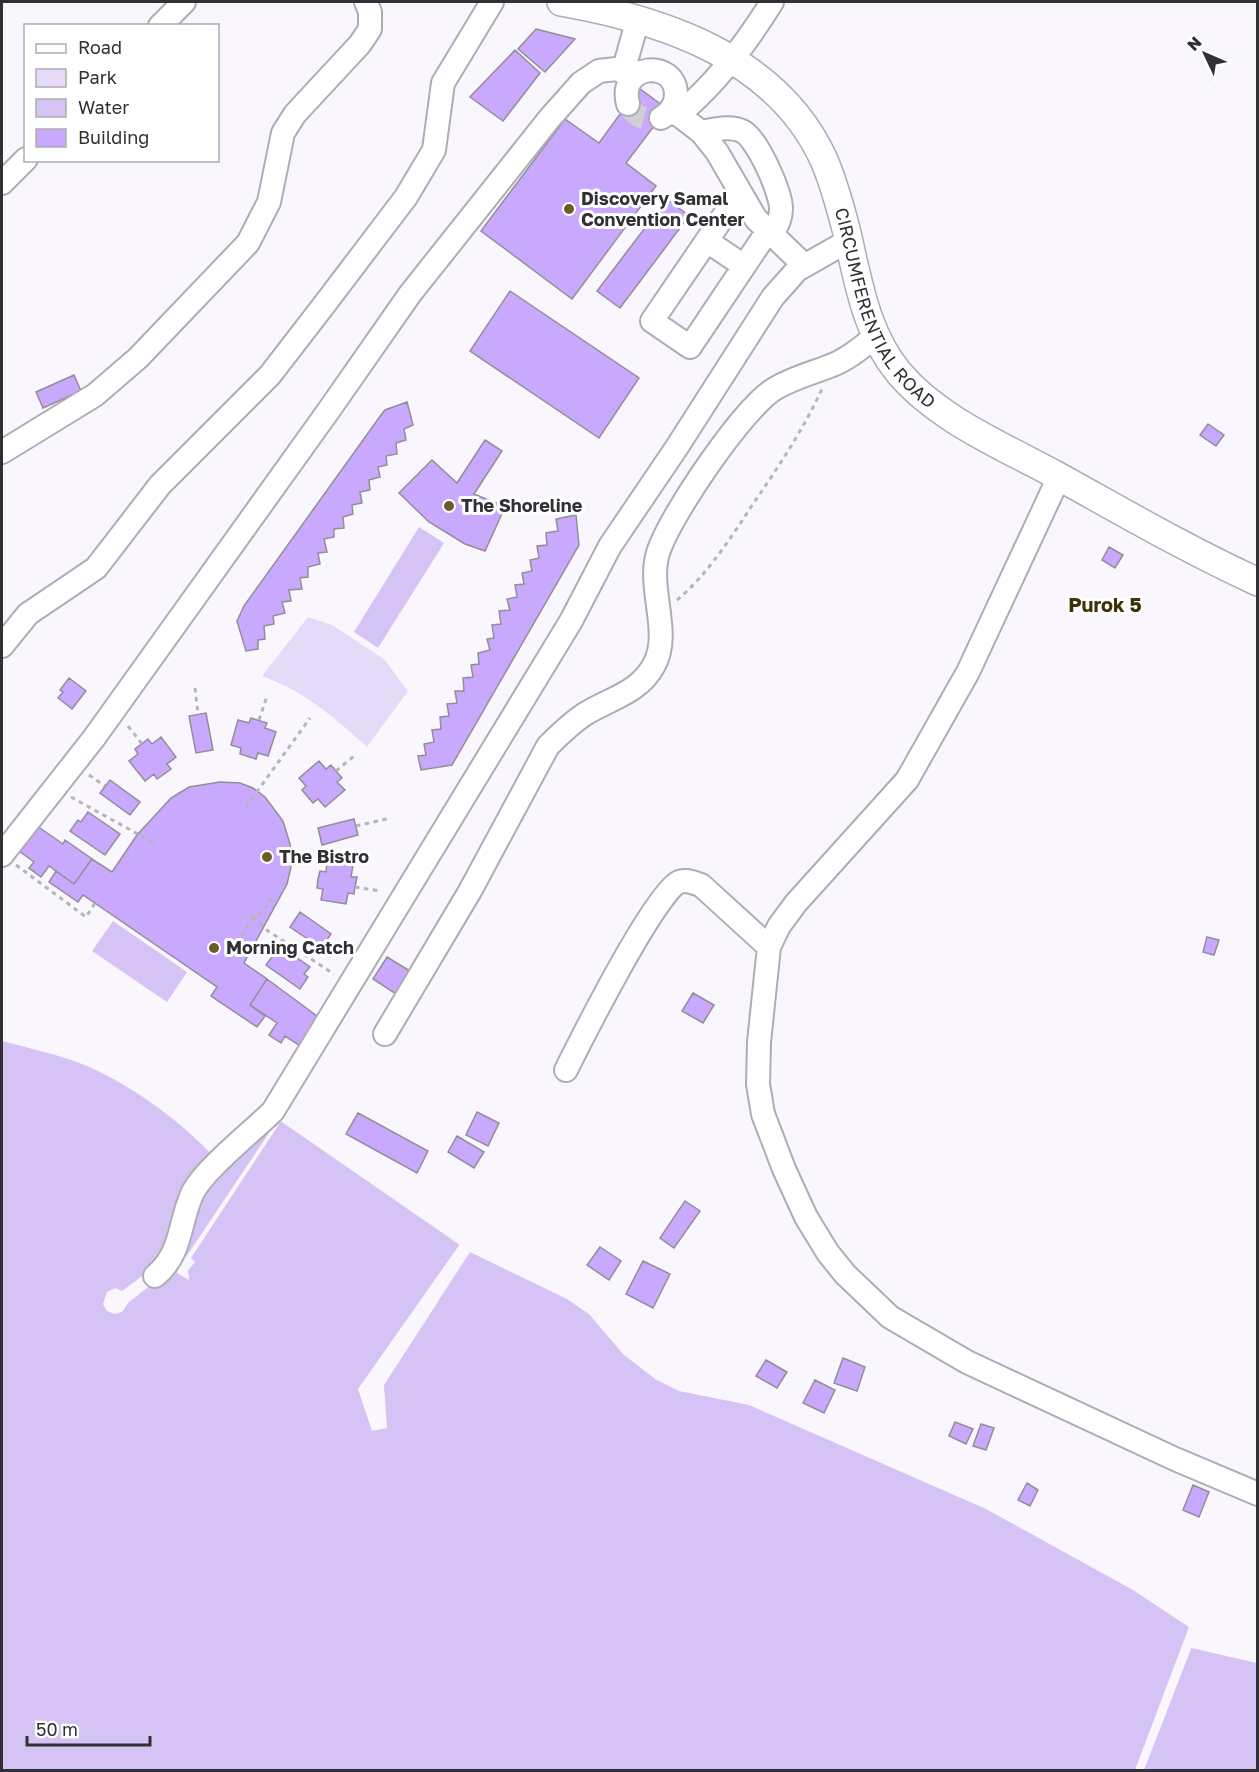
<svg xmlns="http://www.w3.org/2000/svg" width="1259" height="1772" font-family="'Golos Text',sans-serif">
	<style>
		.green { fill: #e5dbf9 }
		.water { fill: #d5c3f6 }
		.pier { fill: #f9f7fd }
		.building { fill: #c9a9fd; stroke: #918e97; stroke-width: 1.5 }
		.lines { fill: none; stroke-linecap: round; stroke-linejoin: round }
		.minor-tunnel { stroke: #d1cfd5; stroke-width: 22; stroke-dasharray: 22 11; stroke-linecap: butt }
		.minor-casing { stroke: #afacb5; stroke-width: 26 }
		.major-casing { stroke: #afacb5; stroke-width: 30 }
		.path { stroke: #b6b5ba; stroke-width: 3; stroke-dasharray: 4.5 4.5; stroke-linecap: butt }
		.minor { stroke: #fff; stroke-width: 22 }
		.major { stroke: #fff; stroke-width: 27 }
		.poi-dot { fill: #6b5b28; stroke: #fff; stroke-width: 2 }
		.labels { text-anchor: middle; stroke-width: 6; stroke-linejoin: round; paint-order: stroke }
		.poi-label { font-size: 18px; font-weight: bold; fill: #313034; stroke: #fff; text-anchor: start }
		.street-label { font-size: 18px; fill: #313034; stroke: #fff }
		.neighbourhood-label { font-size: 20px; font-weight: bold; fill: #3e3207; stroke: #fff }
	</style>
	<rect width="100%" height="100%" fill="#f9f7fd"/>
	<path class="green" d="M308,617L332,625L384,659L408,691L367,747C334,717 304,691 262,676Z"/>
	<path class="water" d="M419,527L444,543L378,648L354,632Z
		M113,921L187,972L167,1002L92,951Z
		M2,1041C24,1047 47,1052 68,1059C119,1075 181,1120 216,1159L266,1111L470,1252L567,1299L589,1314L623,1354L655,1379L679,1391L749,1405L986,1509L1133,1590L1189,1627L1183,1646L1257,1663V1770H2Z"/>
	<path class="pier" d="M266,1111L281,1121L191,1258L195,1262L188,1270L189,1280L177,1273L179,1263L184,1255L186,1257L275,1124L272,1121L221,1176L208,1180L197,1190V1216L190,1224L175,1266L129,1302L122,1312L114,1314L107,1311L103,1304L107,1292L115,1288L122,1291L164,1260L188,1187Z
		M460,1244L470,1252L384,1385L387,1428L372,1431L358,1389Z
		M1189,1627L1191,1628L1186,1644L1191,1646V1649L1144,1770H1135Z"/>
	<path class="building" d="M536,29L575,39L545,72L518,49Z
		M515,50L540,73L503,121L470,97Z
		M639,88L667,109L626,163L656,186L572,299L481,231L565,119L599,143Z
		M667,199L689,216L620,308L597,291Z
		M510,291L639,378L599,438L470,351Z
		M74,375L81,391L43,408L36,392Z
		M407,402L413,425L404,429L406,440L396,443L397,454L386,456L387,465L378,467L380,477L369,480L370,490L360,492L362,503L352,505L353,514L343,517L344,528L334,529V537L324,539L327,552L318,553L320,564L308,567V577L300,578L302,589L289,590L291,601L282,602L285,613L273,616L274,624L264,626L265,639L258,640V649L246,651L237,621L244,606L381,415L385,410Z
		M1208,424L1224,435L1216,446L1200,435Z
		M485,440L502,451L474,494L505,507L485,551L465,544L429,522L399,493L432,460L457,483Z
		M576,515L579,545L452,765L421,770L418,756L426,755L424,744L434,742L432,730L441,729L440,717L449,716L447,704L457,703L455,691H464L463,678L473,677L471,665L479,664L478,653L490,650L487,639L494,638L492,625L501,624L499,611L510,610L507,599L517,597L515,585L524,584L522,573L532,571L530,560L539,558L537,546L547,545L546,533L558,531L556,519Z
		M1109,547L1123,555L1115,568L1102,560Z
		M69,678L86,691L72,709L58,698L63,692L60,690Z
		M206,713L213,750L196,753L189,716Z
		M251,718L267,723L265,728L276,732L268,756L258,753L256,759L240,754L241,748L231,745L238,720L249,723Z
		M161,737L176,757L167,764L171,769L157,779L154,774L145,781L129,761L138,754L135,749L148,739L152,744Z
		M319,761L326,769L331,765L336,771L342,778L337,782L345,790L325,807L318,799L313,803L302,790L306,786L299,778Z
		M110,780L140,802L130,815L100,793Z
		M220,782L240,783L253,788L265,797L283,821L290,844L292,863L287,884L244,963L267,979L250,1005L265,1016L257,1027L211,996L217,987L83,895L78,902L49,882L56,871L74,884L92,859L112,872L137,835L171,798L189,787Z
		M88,812L120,834L105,855L70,831L78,820L81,822Z
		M354,819L358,835L322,845L318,828Z
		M37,826L63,844L65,840L92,859L74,884L49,866L41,877L29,868L34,862L19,851Z
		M327,861L353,865L351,877H357L355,887L354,894L348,893L346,904L321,900L323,889L317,888L318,879L320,871L326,872Z
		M300,912L331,934L321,948L290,927Z
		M1207,937L1219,940L1214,955L1203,952Z
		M280,946L310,967L304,974L308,977L300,989L266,965Z
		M387,957L410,971L396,994L373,979Z
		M267,979L321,1019L302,1047L285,1036L281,1043L269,1035L277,1023L250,1005Z
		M693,993L714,1005L703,1023L682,1011Z
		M477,1112L499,1123L488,1146L466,1135Z
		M358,1113L428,1151L417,1173L346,1134Z
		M457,1136L484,1152L474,1168L448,1152Z
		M685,1201L700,1211L674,1248L660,1238Z
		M600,1247L621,1261L609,1280L587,1265Z
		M643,1261L670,1274L653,1308L626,1294Z
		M843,1358L865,1367L857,1391L834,1383Z
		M766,1360L787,1372L777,1388L756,1376Z
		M815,1380L835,1390L824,1413L803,1403Z
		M955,1422L973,1429L966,1444L949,1436Z
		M981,1424L994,1428L986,1450L973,1446Z
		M1027,1483L1038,1490L1030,1506L1018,1500Z
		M1193,1485L1209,1492L1199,1517L1183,1510Z"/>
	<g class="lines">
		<path class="minor-tunnel" d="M628,104C635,117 645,122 660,118"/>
		<defs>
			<path id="minor" d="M160,26L184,2
				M623,72L638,19
				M628,104C617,64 675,58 676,94C676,105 670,113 661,118
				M671,109L701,132L717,152L756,219L804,265
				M678,115C717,83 746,44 772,2
				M701,132C714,130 730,125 742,131C757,138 781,192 781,209C781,219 777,227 771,235
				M2,183L26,159
				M740,192L652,321L690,347L767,232
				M707,241L744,266
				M2,452L95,395L138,358L248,243L269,202L283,133L295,114L360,44L370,29V12L366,2
				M1059,477L968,672L907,780L796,903L779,926L769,947L759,1042L758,1084L763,1114L784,1169L806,1217L828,1253L845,1274L890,1317L967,1362L1175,1459L1258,1494
				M2,646L28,614L96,568L160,485L270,375L324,305L406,197L434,150L443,83L492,2
				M2,855L94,738L329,410L410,294L549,119L581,83L599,71L616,69L634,76
				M385,1034L470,891L548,746C560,734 571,723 585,714C611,698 639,693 654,665C672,633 647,588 658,553C669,517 744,406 776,388C793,378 812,373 830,366C847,360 862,347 876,336
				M566,1070C581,1040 656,891 679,882C686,879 694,883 701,885L769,947
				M155,1276C182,1254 179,1223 192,1194C203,1170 253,1131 273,1111L571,621L610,546L677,447L773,297L797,270L848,241"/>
			<g id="major">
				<path id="s1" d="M561,2C663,20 777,57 824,160C833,181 840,206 846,229C858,279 865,332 899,373C939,420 1003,446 1056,475C1123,512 1188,550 1258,582"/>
			</g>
		</defs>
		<use href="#minor" class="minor-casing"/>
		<use href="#major" class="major-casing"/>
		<path class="path" d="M677,600C707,575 730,539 751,507C777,469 803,430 822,389
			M195,688L198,714
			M259,720L267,696
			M128,726L142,744
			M336,771L354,756
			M89,775L105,786
			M71,797L154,843
			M246,807L310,718
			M356,826L387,819
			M16,865L86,917L95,903
			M355,887L380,891
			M253,917L268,931L334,974
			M327,940L346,954
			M228,959L253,917L262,912L271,898"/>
		<use href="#minor" class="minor"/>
		<use href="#major" class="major"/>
	</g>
	<g class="poi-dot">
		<circle cx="569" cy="209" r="6"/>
		<circle cx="449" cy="506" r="6"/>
		<circle cx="267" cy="857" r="6"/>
		<circle cx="214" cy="948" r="6"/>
	</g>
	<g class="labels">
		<g class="poi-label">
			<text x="581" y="205">Discovery Samal<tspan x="581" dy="21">Convention Center</tspan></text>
			<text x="461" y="512">The Shoreline</text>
			<text x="279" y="863">The Bistro</text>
			<text x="226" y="954">Morning Catch</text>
		</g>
		<g class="street-label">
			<text dy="6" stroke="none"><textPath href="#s1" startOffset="482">CIRCUMFERENTIAL ROAD</textPath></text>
		</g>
		<g class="neighbourhood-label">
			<text x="1105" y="612">Purok 5</text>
		</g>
	</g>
	<rect width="1259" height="1772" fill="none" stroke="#313034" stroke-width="6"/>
	<rect x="24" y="24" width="195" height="138" fill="#ffffff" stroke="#adacae" stroke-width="1.5"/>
	<rect x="36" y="44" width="30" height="9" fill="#ffffff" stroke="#adacae" stroke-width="1.5"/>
	<text x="78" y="54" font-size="18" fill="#313034">Road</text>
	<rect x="36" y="69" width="30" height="18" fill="#e5dbf9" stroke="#adacae" stroke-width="1.5"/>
	<text x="78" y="84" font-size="18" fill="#313034">Park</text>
	<rect x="36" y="99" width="30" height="18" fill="#d5c3f6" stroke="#adacae" stroke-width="1.5"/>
	<text x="78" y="114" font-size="18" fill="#313034">Water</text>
	<rect x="36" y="129" width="30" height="18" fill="#c9a9fd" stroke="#adacae" stroke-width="1.5"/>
	<text x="78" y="144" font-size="18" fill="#313034">Building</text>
	<g transform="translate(1205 54) rotate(314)" stroke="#ffffff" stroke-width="4.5" paint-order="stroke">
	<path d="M0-4.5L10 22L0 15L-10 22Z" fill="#313034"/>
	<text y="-9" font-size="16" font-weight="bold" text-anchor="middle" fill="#313034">N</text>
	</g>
	<path d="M27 1736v9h123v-9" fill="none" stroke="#313034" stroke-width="3"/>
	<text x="36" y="1736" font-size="18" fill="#313034" stroke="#ffffff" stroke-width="4.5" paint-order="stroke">50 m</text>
</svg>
